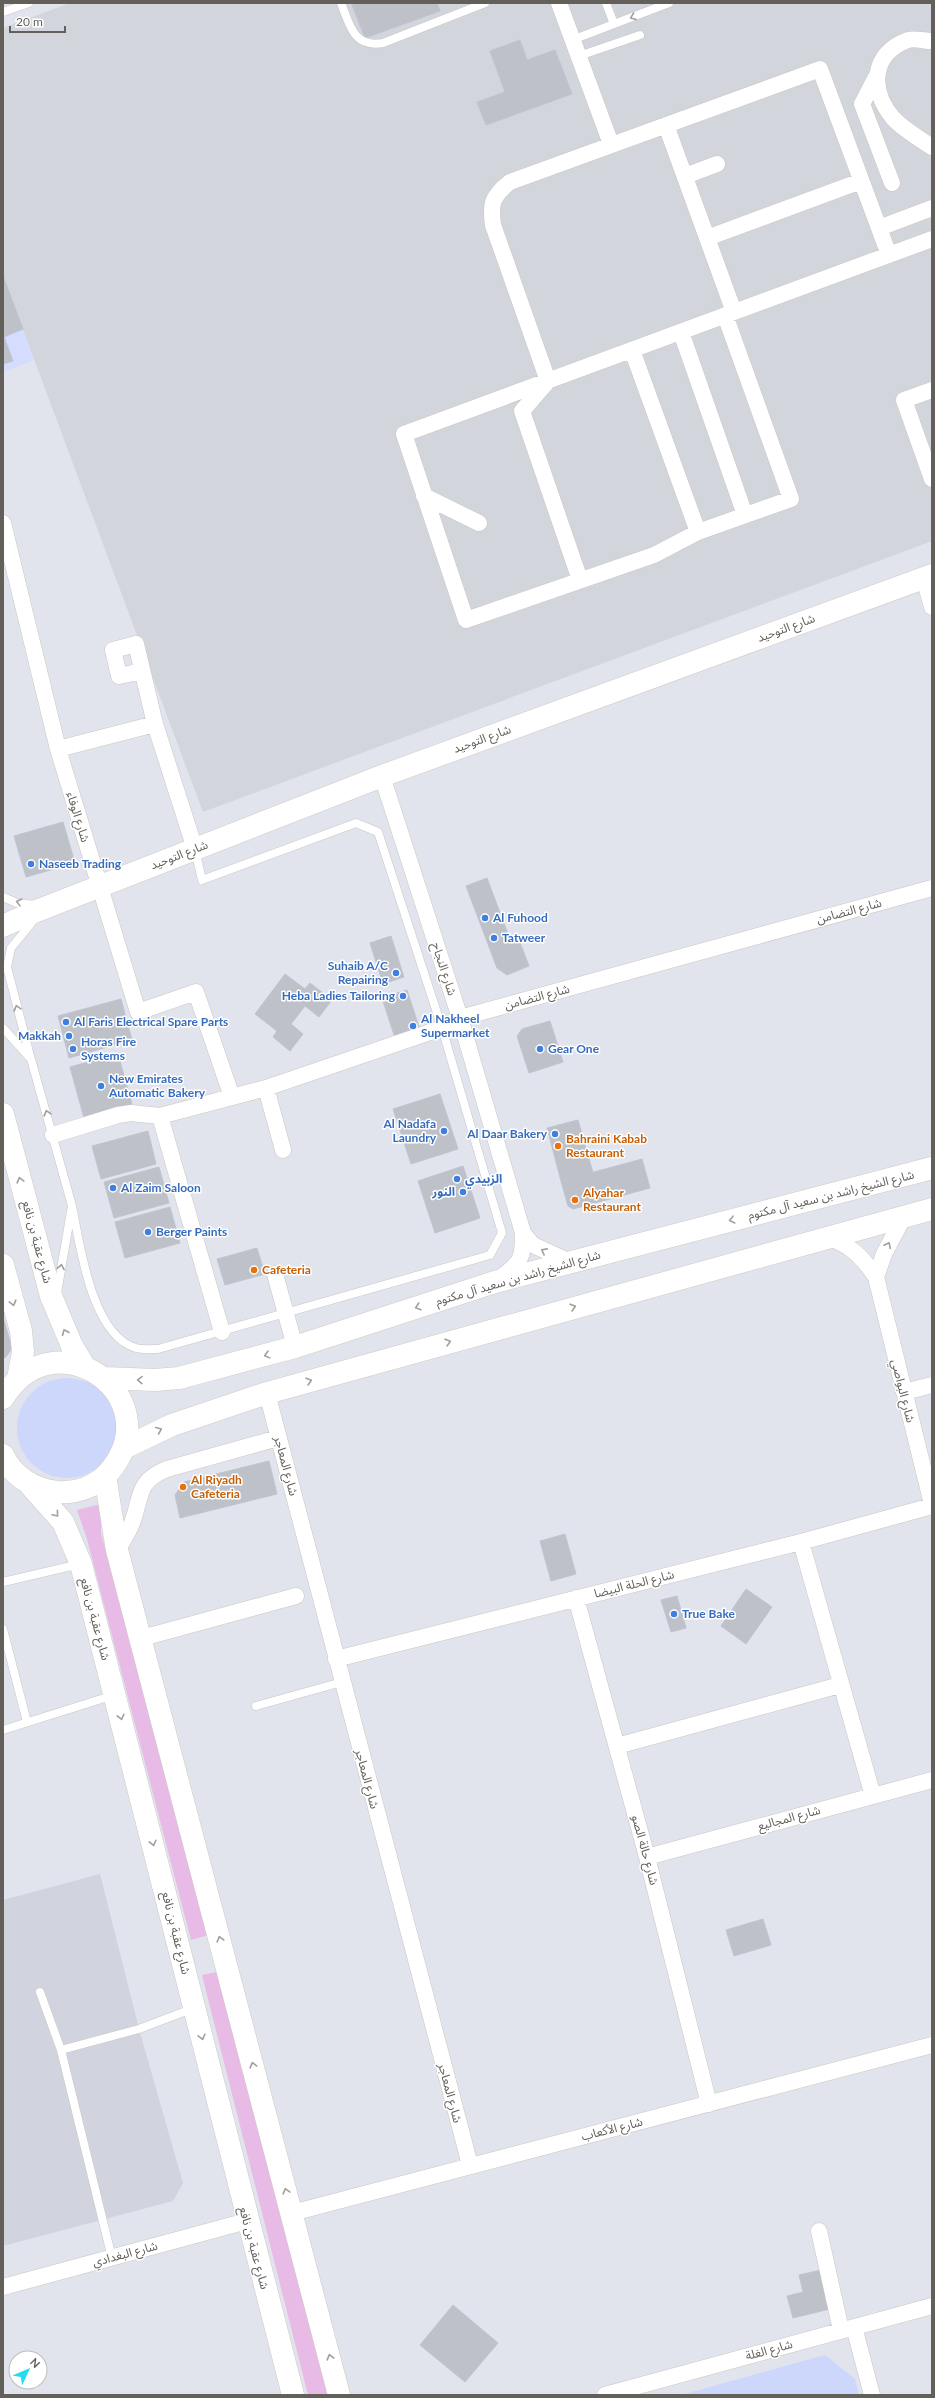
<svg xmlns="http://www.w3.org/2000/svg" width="935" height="2398" font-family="Lato,'Noto Sans Arabic',sans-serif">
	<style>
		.commercial { fill: #d4ddff }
		.industrial { fill: #d3d5dc }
		.education { fill: #d1d4df }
		.green { fill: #e7bbe5 }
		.sand { fill: #cdd7fc }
		.building { fill: #bec1c8; stroke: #bfc4d2 }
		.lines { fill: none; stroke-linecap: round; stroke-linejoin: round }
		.lane-casing { stroke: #cac8c3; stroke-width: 9 }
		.street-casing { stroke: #cac8c3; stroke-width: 17 }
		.secondary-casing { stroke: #cecbc5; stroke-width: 23 }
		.lane { stroke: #fff; stroke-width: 8 }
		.street { stroke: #fff; stroke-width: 16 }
		.secondary { stroke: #fff; stroke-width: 22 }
		.oneway { stroke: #a19f9b }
		.shop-dot { fill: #3f7fe0; stroke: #fff; stroke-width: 1.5 }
		.food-dot { fill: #e8710a; stroke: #fff; stroke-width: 1.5 }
		.labels { text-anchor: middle; stroke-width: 3; stroke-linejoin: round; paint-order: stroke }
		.street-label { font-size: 12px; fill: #635f59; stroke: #fff }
		.shop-label { font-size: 12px; font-weight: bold; fill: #366cbe; stroke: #fff; text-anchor: start }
		.food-label { font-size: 12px; font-weight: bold; fill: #c56008; stroke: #fff; text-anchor: start }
	</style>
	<rect width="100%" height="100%" fill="#e1e3ed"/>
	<path class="commercial" d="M3,276L34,360L3,372Z"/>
	<path class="industrial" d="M70,3H932V541L203,812L3,276V28Z"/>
	<path class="education" d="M100,1874L139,2029L183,2183L173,2201L3,2246V1900Z"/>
	<path class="green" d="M101,1504V1533L209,1935L191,1940L87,1539L77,1510Z
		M217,1972L328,2395H308L202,1975Z"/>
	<path class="sand" d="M17 1428a50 50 0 1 1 100 0a50 50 0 1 1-100 0Z
		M825,2355L855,2379L859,2395H681Z"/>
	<path class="building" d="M358,3H437L440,11L365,38L352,5Z
		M520,40L527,60L555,50L572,94L486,125L477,102L505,92L490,51Z
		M3,276L23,329L4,337L13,361L3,364Z
		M63,822L75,863L26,877L14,836Z
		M487,878L511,942L519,940L529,966L507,975L497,968L466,886Z
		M391,936L404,977L383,984L370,943Z
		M285,974L305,989L310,983L332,1000L319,1017L305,1006L291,1024L303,1034L290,1051L273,1037L277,1031L255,1014Z
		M407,990L420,1030L395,1038L382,998Z
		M121,999L132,1040L69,1058L58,1016Z
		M550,1021L563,1062L529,1073L517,1036L522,1029Z
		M118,1054L132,1104L84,1118L70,1067Z
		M440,1094L458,1149L411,1164L393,1109Z
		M578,1120L593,1173L561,1181L547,1128Z
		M148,1131L156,1164L101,1179L92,1146Z
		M642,1159L650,1188L573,1209L568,1206L561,1181Z
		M463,1166L480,1218L435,1233L418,1181Z
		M159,1167L169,1203L114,1218L104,1182Z
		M170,1207L180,1243L125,1258L115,1222Z
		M257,1248L265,1274L225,1285L217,1259Z
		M3,1317L12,1348L6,1357L3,1358Z
		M269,1461L277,1494L180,1518L175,1495L184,1482Z
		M565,1534L576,1574L551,1581L540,1541Z
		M746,1589L772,1607L746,1644L721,1626Z
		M677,1596L686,1628L671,1632L661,1600Z
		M763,1919L771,1945L734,1956L726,1930Z
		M821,2270L830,2309L793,2318L787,2296L803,2292L799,2275Z
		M453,2305L498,2343L465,2382L420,2345Z"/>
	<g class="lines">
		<defs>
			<path id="lane" d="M341,3C350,25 353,48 383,43L485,3
				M606,3L614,24
				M3,12L29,3
				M572,40L669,3
				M579,56L640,35
				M3,897L17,903L35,905
				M3,1028L31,1059L72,1206L57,1293
				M30,1056L7,967L11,948L33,921
				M72,1206C80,1244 91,1335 136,1348C143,1350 151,1349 158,1349L490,1255L502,1233L442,1028L378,832L356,823L202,880L195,850
				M3,1582L80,1564
				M3,1629L27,1722
				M256,1706L342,1682
				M3,1730L114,1695
				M40,1992L61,2050L112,2258
				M61,2050L139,2029L194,2008"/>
			<path id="street" d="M559,3L611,144
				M932,41C925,41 914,38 908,40C870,54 870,91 893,118C903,129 920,139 932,147
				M876,77L862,104L892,183
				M666,125L734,312
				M685,176L717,164
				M879,228L932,208
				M707,238L861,181
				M725,315L791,499L698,532L654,555L466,620L404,434L932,239
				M681,332L745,515
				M632,350L698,532
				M932,390L904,400L932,479
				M424,496L479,523
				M3,523L58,749L138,1012L196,992L232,1097
				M924,578L932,607
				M580,580L522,411L548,381L493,225C490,204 492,196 510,182L820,69L889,255
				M142,671L119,676L113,650L136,644L155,724L195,849
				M58,749L155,724
				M382,776L460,1018L523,1233C523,1260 521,1262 499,1279
				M266,1088L283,1150
				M160,1116L222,1332
				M53,1135L118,1115L131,1113L160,1116L266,1088L442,1028L460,1018L932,888
				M523,1233L533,1245L570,1262
				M826,1236C852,1247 860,1254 876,1277L932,1504
				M275,1274L295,1347
				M876,1277L884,1254L904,1216
				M904,1392L932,1385
				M267,1393L470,2165
				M801,1542L873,1796
				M117,1550C123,1541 128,1533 132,1523C142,1497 136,1481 167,1469L278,1438
				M576,1598L647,1857L709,2104
				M142,1638L296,1596
				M336,1659L801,1542L932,1506
				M617,1746L840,1685
				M647,1857L932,1780
				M292,2213L932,2045
				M819,2231L841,2330
				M3,2287L247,2221
				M854,2327L872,2395
				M605,2395L932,2306"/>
			<path id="secondary" d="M3,926L34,912L382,776L932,575
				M3,1114L51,1296L72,1346L84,1366
				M3,1265L21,1331L23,1352L18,1379
				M104,1378L155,1380L179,1378L295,1347L495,1282L932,1168
				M3,1398C55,1313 172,1398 109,1472C97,1486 76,1494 57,1492C34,1489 13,1477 3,1455
				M124,1448L172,1425L267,1393L932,1209
				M105,1476L117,1550L339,2395
				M30,1485L63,1522L81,1564L293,2395"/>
		</defs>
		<use href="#lane" class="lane-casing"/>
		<use href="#street" class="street-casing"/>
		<use href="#secondary" class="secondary-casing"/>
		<use href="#lane" class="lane"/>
		<use href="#street" class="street"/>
		<use href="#secondary" class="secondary"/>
	</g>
	<defs><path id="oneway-chevron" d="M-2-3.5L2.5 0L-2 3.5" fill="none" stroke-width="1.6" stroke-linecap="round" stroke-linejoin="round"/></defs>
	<g class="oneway">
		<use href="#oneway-chevron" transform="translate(633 17) rotate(159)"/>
		<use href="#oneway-chevron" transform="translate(19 902) rotate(-166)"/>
		<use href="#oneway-chevron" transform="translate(17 1008) rotate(-106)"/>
		<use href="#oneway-chevron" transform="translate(47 1113) rotate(-106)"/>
		<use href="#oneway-chevron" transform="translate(20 1180) rotate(-105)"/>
		<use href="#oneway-chevron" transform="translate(732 1220) rotate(166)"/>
		<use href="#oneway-chevron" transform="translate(888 1245) rotate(-64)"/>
		<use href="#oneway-chevron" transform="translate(544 1251) rotate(-152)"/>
		<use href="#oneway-chevron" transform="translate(61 1267) rotate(-80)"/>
		<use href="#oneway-chevron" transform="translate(13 1303) rotate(75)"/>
		<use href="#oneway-chevron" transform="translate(418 1307) rotate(162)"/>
		<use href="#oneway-chevron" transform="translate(573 1307) rotate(-16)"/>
		<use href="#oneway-chevron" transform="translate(65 1332) rotate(-113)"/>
		<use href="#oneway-chevron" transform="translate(448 1342) rotate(-16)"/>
		<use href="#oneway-chevron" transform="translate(267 1355) rotate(165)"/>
		<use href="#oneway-chevron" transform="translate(140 1380) rotate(-178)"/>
		<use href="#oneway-chevron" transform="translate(309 1381) rotate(-16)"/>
		<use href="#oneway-chevron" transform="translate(159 1430) rotate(-23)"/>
		<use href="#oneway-chevron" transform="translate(56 1514) rotate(50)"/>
		<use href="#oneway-chevron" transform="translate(121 1717) rotate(76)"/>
		<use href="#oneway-chevron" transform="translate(153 1843) rotate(76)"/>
		<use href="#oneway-chevron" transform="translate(220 1939) rotate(-105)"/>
		<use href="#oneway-chevron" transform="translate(202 2037) rotate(76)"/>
		<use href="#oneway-chevron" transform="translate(253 2065) rotate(-105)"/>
		<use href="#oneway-chevron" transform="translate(286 2191) rotate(-105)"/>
		<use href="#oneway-chevron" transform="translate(330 2357) rotate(-105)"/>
	</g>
	<g class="shop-dot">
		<circle cx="31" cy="864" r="4"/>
		<circle cx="485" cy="918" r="4"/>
		<circle cx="494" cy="938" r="4"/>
		<circle cx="396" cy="973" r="4"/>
		<circle cx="403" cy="996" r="4"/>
		<circle cx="66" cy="1022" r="4"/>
		<circle cx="413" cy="1026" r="4"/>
		<circle cx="69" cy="1036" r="4"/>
		<circle cx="73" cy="1049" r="4"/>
		<circle cx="540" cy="1049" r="4"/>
		<circle cx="101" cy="1086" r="4"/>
		<circle cx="444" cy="1131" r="4"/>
		<circle cx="555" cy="1134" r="4"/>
		<circle cx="457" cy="1179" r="4"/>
		<circle cx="113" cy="1188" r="4"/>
		<circle cx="463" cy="1192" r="4"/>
		<circle cx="148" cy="1232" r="4"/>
		<circle cx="674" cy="1614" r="4"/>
	</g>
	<g class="food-dot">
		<circle cx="558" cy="1146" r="4"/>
		<circle cx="575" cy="1200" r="4"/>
		<circle cx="254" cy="1270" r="4"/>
		<circle cx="183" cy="1487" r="4"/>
	</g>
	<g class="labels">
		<g class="street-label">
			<text transform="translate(786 628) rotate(-20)" y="4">شارع التوحيد</text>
			<text transform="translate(482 739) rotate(-20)" y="4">شارع التوحيد</text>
			<text transform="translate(78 817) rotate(73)" y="4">شارع الوفاء</text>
			<text transform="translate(179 855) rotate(-21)" y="4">شارع التوحيد</text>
			<text transform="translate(849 911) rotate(-15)" y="4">شارع التضامن</text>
			<text transform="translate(444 969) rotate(72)" y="4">شارع النجاح</text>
			<text transform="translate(537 997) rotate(-15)" y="4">شارع التضامن</text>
			<text transform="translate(831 1195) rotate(-14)" y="4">شارع الشيخ راشد بن سعيد آل مكتوم</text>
			<text transform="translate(37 1242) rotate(75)" y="4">شارع عقبة بن نافع</text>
			<text transform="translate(518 1278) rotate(-16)" y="4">شارع الشيخ راشد بن سعيد آل مكتوم</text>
			<text transform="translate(903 1391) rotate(76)" y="4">شارع البواصي</text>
			<text transform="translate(286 1466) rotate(75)" y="4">شارع المعاجر</text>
			<text transform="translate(634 1584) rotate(-14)" y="4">شارع الحلة البيضا</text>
			<text transform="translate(95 1619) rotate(75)" y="4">شارع عقبة بن نافع</text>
			<text transform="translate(367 1779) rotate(75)" y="4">شارع المعاجر</text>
			<text transform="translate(789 1818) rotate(-15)" y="4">شارع المجاليع</text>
			<text transform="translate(645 1850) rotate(75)" y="4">شارع حالة الصو</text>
			<text transform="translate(176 1933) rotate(76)" y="4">شارع عقبة بن نافع</text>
			<text transform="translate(450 2093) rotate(75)" y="4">شارع المعاجر</text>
			<text transform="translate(612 2129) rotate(-14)" y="4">شارع الأكعاب</text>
			<text transform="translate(254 2248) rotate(75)" y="4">شارع عقبة بن نافع</text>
			<text transform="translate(125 2254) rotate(-15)" y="4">شارع البغدادي</text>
			<text transform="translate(769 2350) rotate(-15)" y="4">شارع الغلة</text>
		</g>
		<g class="shop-label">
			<text x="39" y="868">Naseeb Trading</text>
			<text x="493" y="922">Al Fuhood</text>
			<text x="502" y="942">Tatweer</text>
			<text x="388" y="970" text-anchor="end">Suhaib A/C<tspan x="388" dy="14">Repairing</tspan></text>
			<text x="395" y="1000" text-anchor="end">Heba Ladies Tailoring</text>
			<text x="421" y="1023">Al Nakheel<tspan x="421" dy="14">Supermarket</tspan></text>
			<text x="74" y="1026">Al Faris Electrical Spare Parts</text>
			<text x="61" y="1040" text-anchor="end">Makkah</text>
			<text x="81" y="1046">Horas Fire<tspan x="81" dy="14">Systems</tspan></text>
			<text x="548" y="1053">Gear One</text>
			<text x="109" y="1083">New Emirates<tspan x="109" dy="14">Automatic Bakery</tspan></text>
			<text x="436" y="1128" text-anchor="end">Al Nadafa<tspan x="436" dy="14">Laundry</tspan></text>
			<text x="547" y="1138" text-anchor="end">Al Daar Bakery</text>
			<text x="465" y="1183">الزبيدي</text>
			<text x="121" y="1192">Al Zaim Saloon</text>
			<text x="455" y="1196" text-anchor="end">النور</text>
			<text x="156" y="1236">Berger Paints</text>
			<text x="682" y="1618">True Bake</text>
		</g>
		<g class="food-label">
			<text x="566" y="1143">Bahraini Kabab<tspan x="566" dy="14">Restaurant</tspan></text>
			<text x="583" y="1197">Alyahar<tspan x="583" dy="14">Restaurant</tspan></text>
			<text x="262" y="1274">Cafeteria</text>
			<text x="191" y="1484">Al Riyadh<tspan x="191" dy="14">Cafeteria</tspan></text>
		</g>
	</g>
	<rect width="935" height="2398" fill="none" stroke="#635f59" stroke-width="8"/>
	<g transform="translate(28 2370) rotate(46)"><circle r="19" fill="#ffffff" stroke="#c1bfbd"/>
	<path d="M0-3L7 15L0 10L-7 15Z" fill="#23dcf1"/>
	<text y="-6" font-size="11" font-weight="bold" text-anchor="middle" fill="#635f59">N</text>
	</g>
	<path d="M10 26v6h55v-6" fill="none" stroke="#635f59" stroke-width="2"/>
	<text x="16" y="26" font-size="12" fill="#635f59" stroke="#ffffff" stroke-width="3" paint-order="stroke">20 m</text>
</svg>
